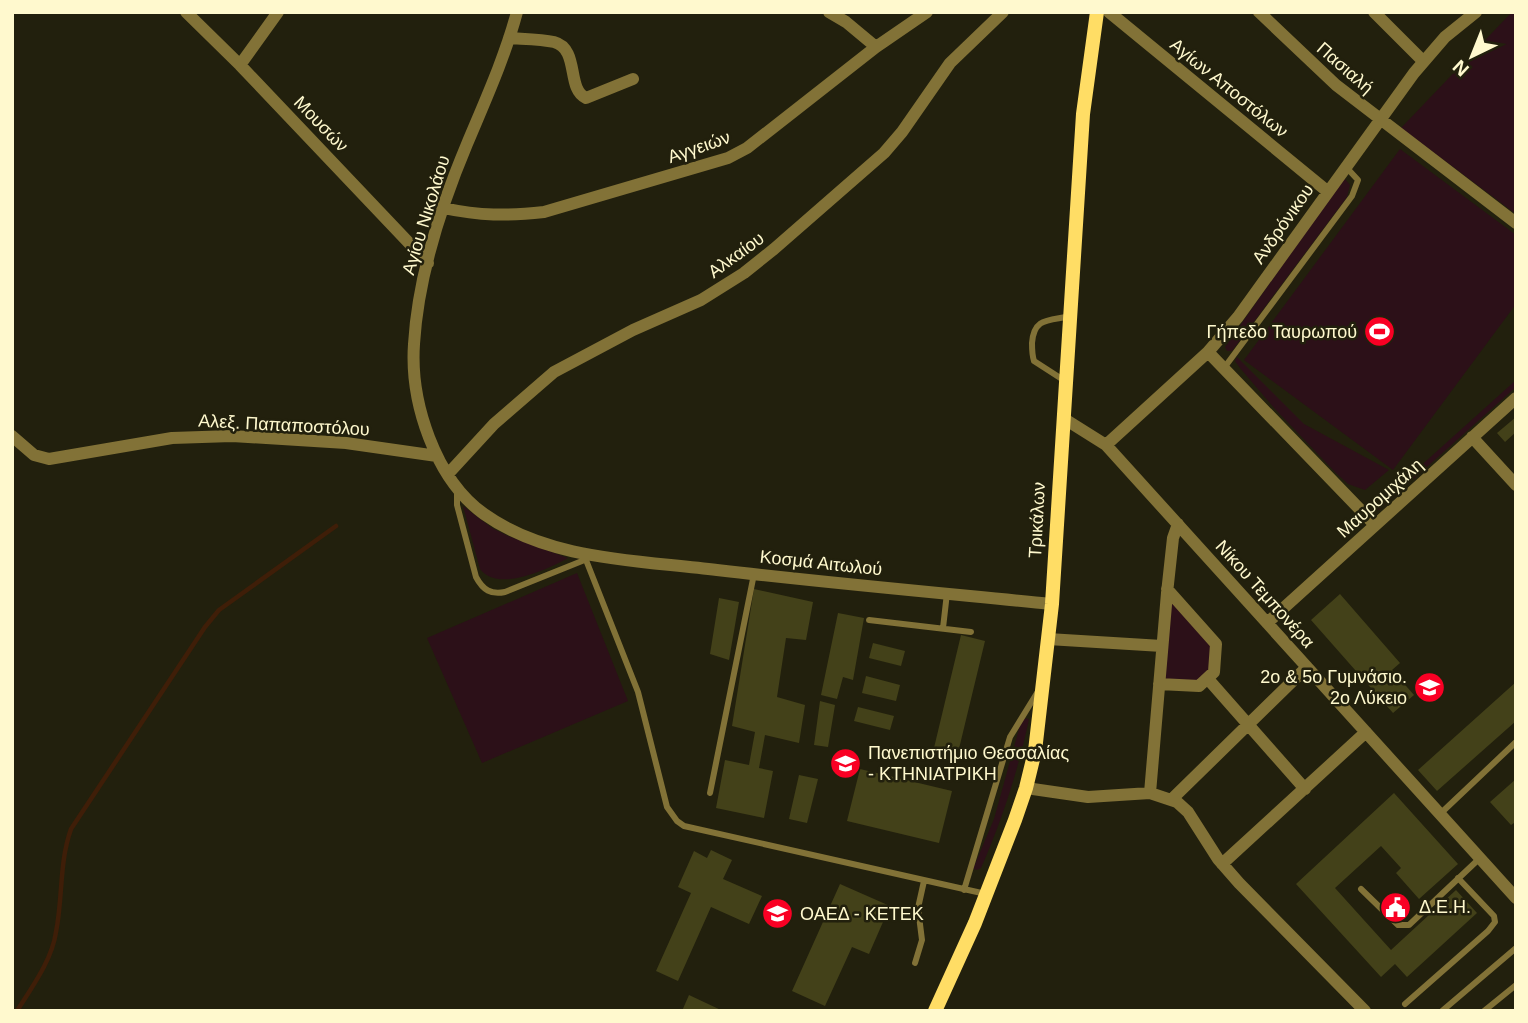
<svg xmlns="http://www.w3.org/2000/svg" width="1528" height="1023" font-family="Arial,sans-serif">
	<style>
		.green { fill: #2c1018 }
		.lines { fill: none; stroke-linecap: round; stroke-linejoin: round }
		.stream { stroke: #3f1e08; stroke-width: 4.5 }
		.building { fill: #434119 }
		.lane { stroke: #827237; stroke-width: 6 }
		.street { stroke: #827237; stroke-width: 12 }
		.secondary { stroke: #ffdd65; stroke-width: 14 }
		.labels { text-anchor: middle; stroke-width: 5; stroke-linejoin: round; paint-order: stroke }
		.street-label { font-size: 18px; fill: #fff9ce; stroke: #22200d }
		.poi-label { font-size: 18px; fill: #fff9ce; stroke: #22200d; text-anchor: start }
	</style>
	<rect width="100%" height="100%" fill="#22200d"/>
	<path class="green" d="M1512,12H1516V214L1401,128Z
		M1400,149L1516,235V304L1393,470L1244,360Z
		M1345,179L1350,185L1347,197L1232,351H1227L1225,347L1342,180Z
		M1237,357L1304,424L1389,470L1365,490L1348,484L1336,473L1275,409L1240,368L1235,361Z
		M1516,380V387L1379,510L1375,507Z
		M463,506L492,528L508,536L568,558C548,569 498,593 480,569Z
		M577,573L628,701L482,763L427,638Z
		M1167,592L1214,645L1212,671L1199,683L1160,681Z
		M1022,718L1029,719C1018,771 1002,820 981,868L977,870L973,869L994,819Z"/>
	<g class="lines">
		<path class="stream" d="M17,1011C32,987 52,960 56,932C63,897 59,863 71,829L205,627L219,610L336,526"/>
	</g>
	<path class="building" d="M1516,417V432L1505,442L1497,433Z
		M754,589L813,602L806,640L786,638L777,697L805,705L799,743L765,735L759,768L773,771L764,818L716,808L725,760L749,765L755,732L732,726Z
		M1340,594L1400,663L1392,670L1414,695L1393,713L1311,620Z
		M719,598L739,602L729,660L710,654Z
		M838,613L864,618L853,680L843,677L837,699L821,695Z
		M961,635L985,641L957,757L933,752Z
		M873,643L905,651L901,666L869,658Z
		M866,676L900,685L896,701L862,693Z
		M1516,682V721L1437,791L1418,770Z
		M820,701L835,705L828,747L814,745Z
		M858,707L894,716L890,730L854,721Z
		M860,769L952,791L939,843L847,821Z
		M799,775L818,779L807,823L789,819Z
		M1516,779V825L1514,823L1511,825L1490,802Z
		M1394,793L1458,864L1419,899L1396,873L1401,868L1381,846L1335,888L1391,950L1456,890L1477,913L1407,977L1395,964L1381,977L1296,884Z
		M711,850L732,860L723,879L762,896L749,924L711,907L678,981L656,971L691,893L678,887L694,851L707,858Z
		M840,884L890,906L869,954L852,947L825,1006L792,991Z
		M689,995L723,1011H682Z"/>
	<g class="lines">
		<path class="lane" d="M1224,368L1352,196L1358,180L1346,167
			M1065,381L1034,361C1032,355 1032,350 1032,343C1034,317 1049,321 1071,316
			M457,488V505L476,577C483,590 491,595 505,592L587,559
			M586,560L638,692L667,807L677,821L684,826L986,894
			M869,620L971,632
			M943,628L947,593
			M710,793L754,574
			M1440,814L1516,742
			M1361,889L1398,925H1409L1480,858
			M964,890L1010,737L1037,693
			M915,963L922,940L918,908L924,881
			M1405,1004L1488,931L1495,922L1494,916L1458,878
			M1442,1011L1516,948
			M1484,1011L1516,985"/>
		<path class="street" d="M186,12L240,65L428,263
			M517,12C505,57 485,101 467,144C441,206 418,276 414,344C410,402 435,479 484,514C550,561 639,560 717,570C828,583 940,593 1052,604
			M829,12L846,22L876,47
			M1109,12L1327,191
			M1259,12L1336,85L1516,223
			M1374,12L1423,61
			M509,38C523,39 541,39 554,42C580,49 566,89 586,98L633,79
			M240,65L278,12
			M443,208C481,216 506,216 544,212L728,158L747,148L876,47L927,12
			M1208,352L1375,525
			M1063,418L1106,445L1516,898
			M12,436L34,455L49,459L172,438L232,436L346,443L437,456
			M1472,437L1516,485
			M1106,445L1208,352L1238,317L1414,73L1445,37L1476,12
			M448,474L494,424L554,372L633,330L701,300L744,273L774,249L884,153L902,132L950,63L1003,12
			M1267,623L1516,398
			M1048,639L1162,646
			M1208,679L1305,789
			M1159,684L1199,686L1214,672L1216,644L1167,589
			M1026,788L1088,797L1150,793L1177,802L1188,812L1218,859L1239,883L1365,1011
			M1150,793L1167,593L1173,538L1178,524
			M1172,799L1307,667
			M1222,864L1366,732"/>
		<path class="secondary" d="M935,1011L975,923L1015,820L1026,788L1035,751L1052,604L1083,114L1097,12"/>
	</g>
	<defs>
		<symbol id="stadium-disc" viewBox="-11 -11 22 22"><circle r="9.5" fill="#f90024" stroke="#22200d"/><path d="M0-5a6.5 5 0 1 0 0 10a6.5 5 0 1 0 0-10ZM-3.5-1.8h7v3.6h-7Z" fill="#fff"/></symbol>
		<symbol id="school-disc" viewBox="-11 -11 22 22"><circle r="9.5" fill="#f90024" stroke="#22200d"/><path d="M0-5L7-2L0 1L-7-2ZM-4 1L0 2.5L4 1V4Q0 6-4 4Z" fill="#fff"/></symbol>
		<symbol id="university-disc" viewBox="-11 -11 22 22"><circle r="9.5" fill="#f90024" stroke="#22200d"/><path d="M0-5L7-2L0 1L-7-2ZM-4 1L0 2.5L4 1V4Q0 6-4 4Z" fill="#fff"/></symbol>
		<symbol id="civic-disc" viewBox="-11 -11 22 22"><circle r="9.5" fill="#f90024" stroke="#22200d"/><path d="M-.6-6.5H3V-4.5H.6V-3L4-1V1h2V6H-6V1h2V-1L-.6-3ZM-1.2 2.5V6h2.4V2.5Z" fill="#fff"/></symbol>
	</defs>
	<g fill-rule="evenodd">
		<use href="#stadium-disc" x="1362" y="314" width="35" height="35"/>
		<use href="#school-disc" x="1412" y="670" width="35" height="35"/>
		<use href="#university-disc" x="828" y="746" width="35" height="35"/>
		<use href="#civic-disc" x="1378" y="890" width="35" height="35"/>
		<use href="#school-disc" x="760" y="896" width="35" height="35"/>
	</g>
	<g class="labels">
		<g class="street-label">
			<text transform="translate(1345 68) rotate(41)" y="6">Πασιαλή</text>
			<text transform="translate(1229 88) rotate(39)" y="6">Αγίων Αποστόλων</text>
			<text transform="translate(321 124) rotate(46)" y="6">Μουσών</text>
			<text transform="translate(699 147) rotate(-19)" y="6">Αγγειών</text>
			<text transform="translate(426 215) rotate(-73)" y="6">Αγίου Νικολάου</text>
			<text transform="translate(1283 224) rotate(-55)" y="6">Ανδρόνικου</text>
			<text transform="translate(736 255) rotate(-36)" y="6">Αλκαίου</text>
			<text transform="translate(284 425) rotate(3)" y="6">Αλεξ. Παπαποστόλου</text>
			<text transform="translate(1380 498) rotate(-42)" y="6">Μαυρομιχάλη</text>
			<text transform="translate(1037 520) rotate(-87)" y="6">Τρικάλων</text>
			<text transform="translate(821 563) rotate(6)" y="6">Κοσμά Αιτωλού</text>
			<text transform="translate(1265 594) rotate(48)" y="6">Νίκου Τεμπονέρα</text>
		</g>
		<g class="poi-label">
			<text x="1357" y="338" text-anchor="end">Γήπεδο Ταυρωπού</text>
			<text x="1407" y="683" text-anchor="end">2ο &amp; 5ο Γυμνάσιο.<tspan x="1407" dy="21">2ο Λύκειο</tspan></text>
			<text x="868" y="759">Πανεπιστήμιο Θεσσαλίας<tspan x="868" dy="21">- ΚΤΗΝΙΑΤΡΙΚΗ</tspan></text>
			<text x="1419" y="913">Δ.Ε.Η.</text>
			<text x="800" y="920">ΟΑΕΔ - ΚΕΤΕΚ</text>
		</g>
	</g>
	<rect width="1528" height="1023" fill="none" stroke="#fff9ce" stroke-width="28"/>
	<g transform="translate(1472 56) rotate(223)" stroke="#22200d" stroke-width="5" paint-order="stroke">
	<path d="M0-5L12 26L0 18L-12 26Z" fill="#fff9ce"/>
	<text y="-10" font-size="19" font-weight="bold" text-anchor="middle" fill="#fff9ce">N</text>
	</g>
</svg>
